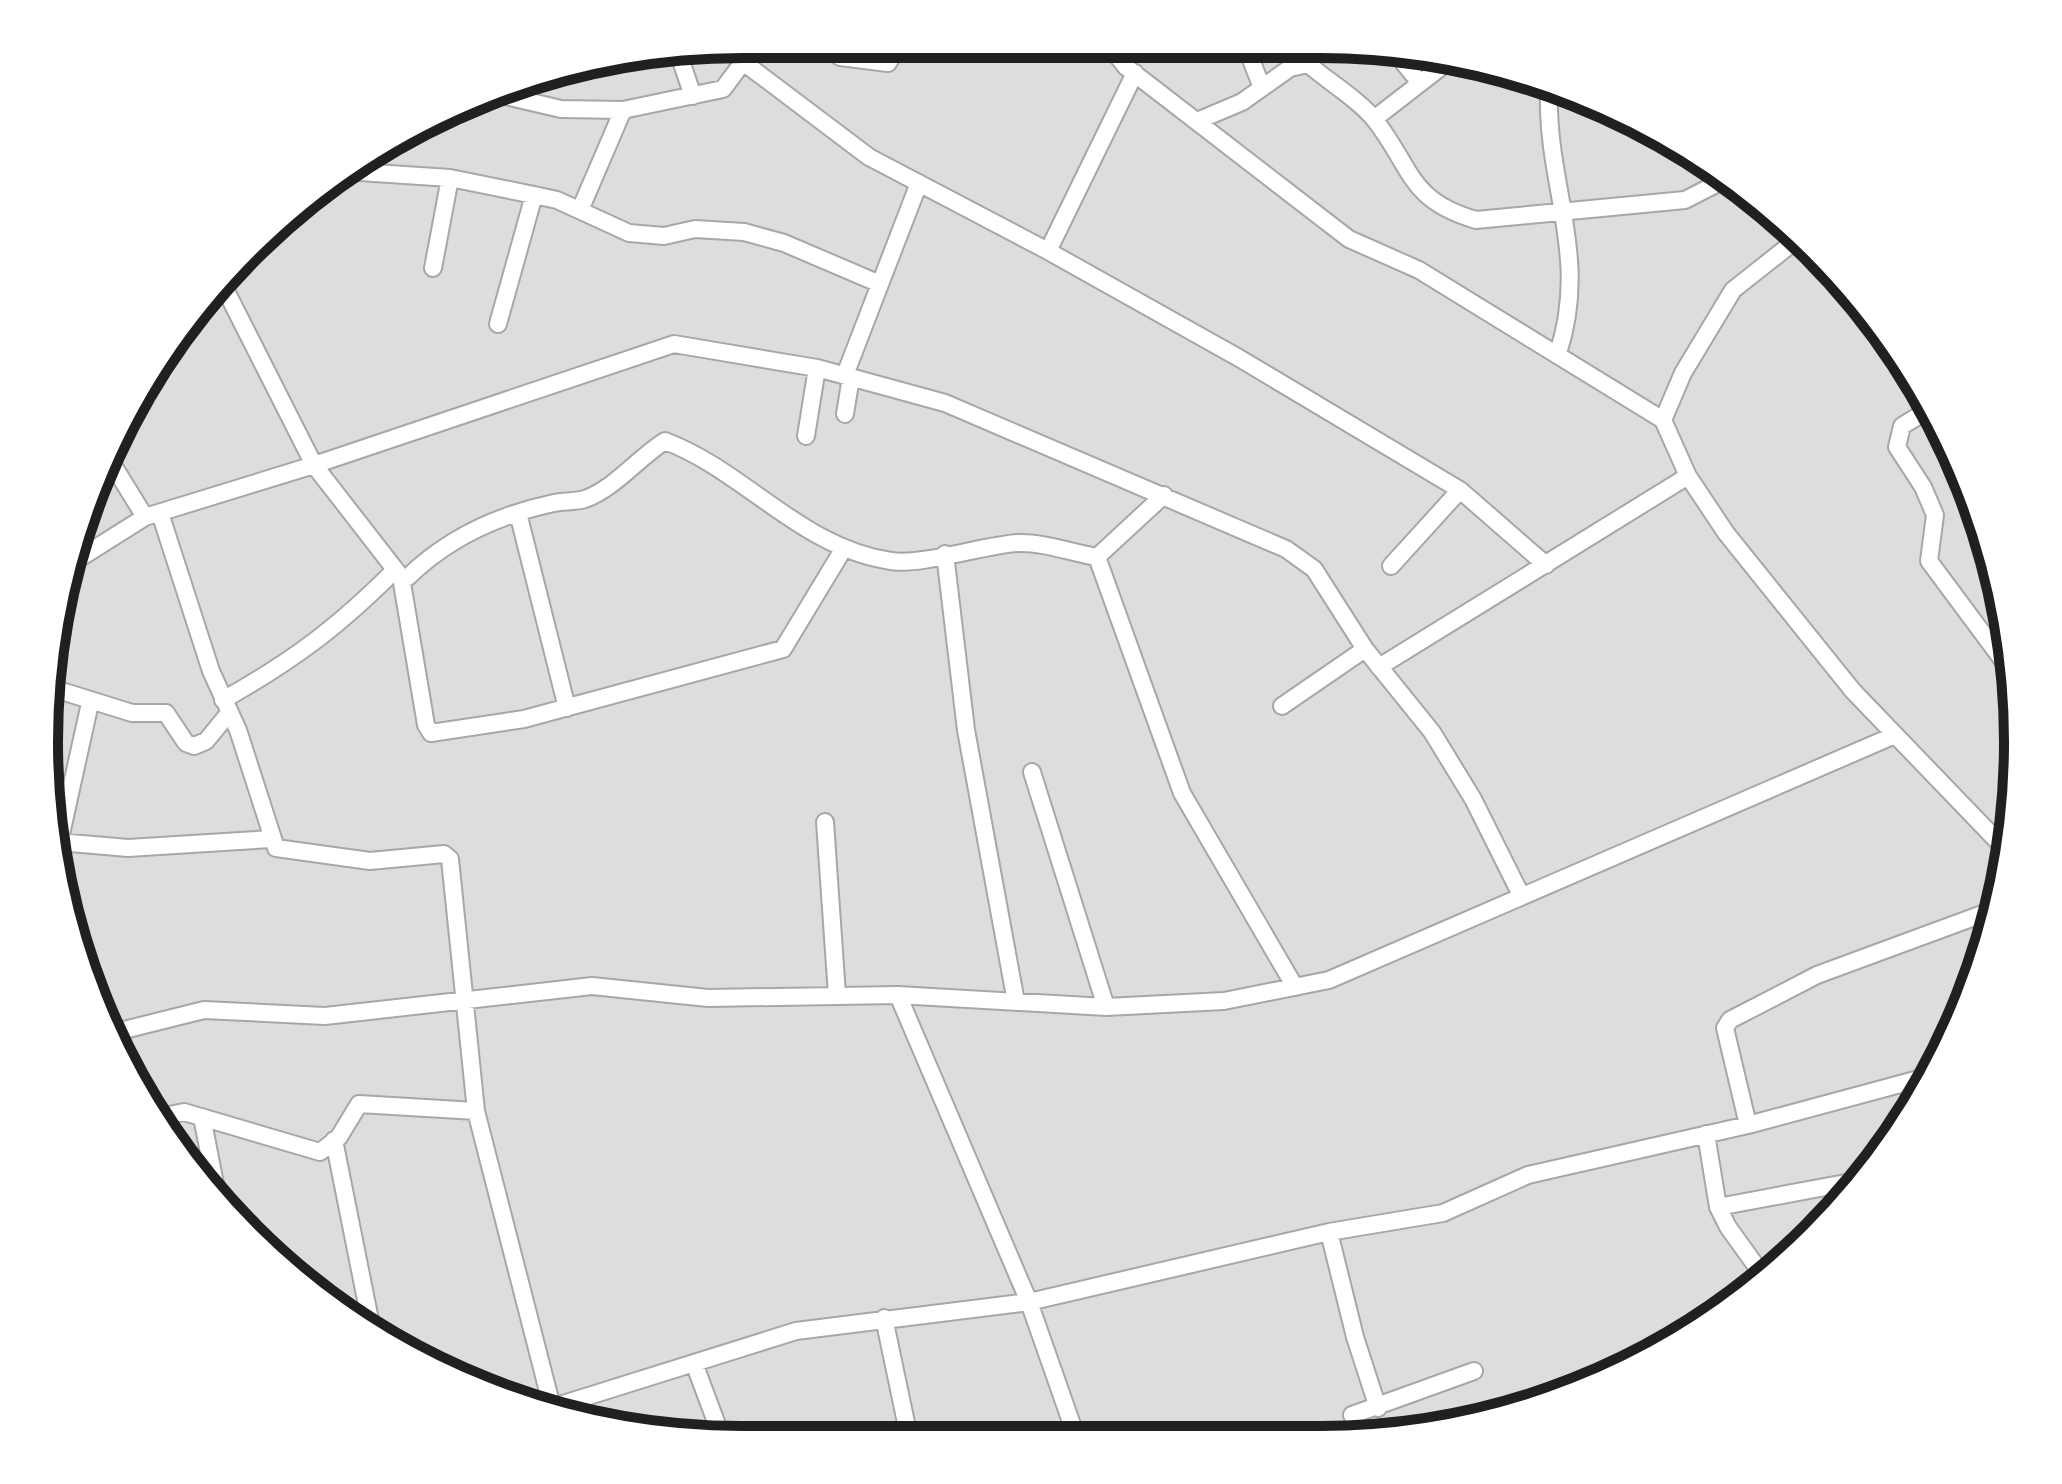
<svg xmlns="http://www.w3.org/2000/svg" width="2062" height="1484" font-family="'DejaVu Sans',sans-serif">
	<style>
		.residential { fill: #dedddd }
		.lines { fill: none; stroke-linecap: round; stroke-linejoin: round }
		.street-casing { stroke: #a7a7a7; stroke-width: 20 }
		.street { stroke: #fff; stroke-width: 16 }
		.rim { fill: none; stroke: #202020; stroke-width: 10 }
	</style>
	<rect width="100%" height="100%" fill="#f0eee6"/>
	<path class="residential" d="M742,44H1320L1457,58L1669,138L1845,282L1925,393L1981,518L2012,651L2016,788L1994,923L1946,1051L1873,1167L1780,1267L1588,1387L1412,1434L697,1439L562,1416L434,1368L317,1295L217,1202L97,1010L50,833L57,606L116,434L217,282L355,161L561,68Z"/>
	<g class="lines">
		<defs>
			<path id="street" d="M822,44L840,57L888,63L900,44
				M1108,44L1126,67L1349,239L1419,270L1663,420
				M1245,44L1262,88
				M1394,51L1420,83
				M678,52L693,96
				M743,62L764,44
				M1549,92C1546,185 1590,256 1558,353
				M501,95L561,109L623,110L723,89L743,62L869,157L1048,251L1239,358L1460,490L1546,565
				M1374,119L1454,57
				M1197,121L1242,102L1290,68L1308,64C1329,82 1358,99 1375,120C1413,169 1408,200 1476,220L1685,200L1722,181
				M344,171L450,178L534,195L557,200L629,233L664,236L695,229L744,232L784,243L880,284
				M580,210L623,110
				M1795,241L1733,290L1683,373L1663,420L1688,476L1726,533L1853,691L2006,850
				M1048,251L1135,73
				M433,268L450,178
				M220,279L314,465L401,577L426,725L431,733L524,719L783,649L844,548
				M498,324L534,195
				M845,375L919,183
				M1931,408L1902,426L1897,447L1923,487L1935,515L1929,561L2013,674
				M845,414L851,377
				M806,436L817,368
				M108,457L145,517
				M1164,495L1097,557L1182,793L1295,987
				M160,513L211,671L238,730L276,848L370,861L444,854L450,859L476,1111L552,1407
				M518,513L567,708
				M945,554L966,730L1016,1002
				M72,563L145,517L314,465L674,344L817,368L945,403L1286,549L1314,569L1365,649L1432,732L1473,799L1521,895
				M1391,566L1460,490
				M401,577H408C449,537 498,515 554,503C564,501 575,502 585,499C614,489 638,458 665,441C745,471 801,548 891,561C921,566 984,545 1018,543C1043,542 1073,553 1097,557
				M1379,667L1688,476
				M55,689L132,713H166L186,743L194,746L206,741L229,713
				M223,700C294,660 338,627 395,570
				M1282,706L1365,649
				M1032,772L1106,1007
				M825,822L837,995
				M59,842L128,848L271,839
				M56,857L90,703
				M898,995L1106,1007L1224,1001L1329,980L1895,735
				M112,1033L204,1010L325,1016L592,986L708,998L898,995L1029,1302L1076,1436
				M164,1116L184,1112L320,1152L339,1137L359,1104L476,1111
				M202,1117L219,1204
				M1748,1125L1725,1028L1730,1020L1817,975L1996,909
				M1706,1134L1718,1207
				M334,1140L372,1330
				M1329,1232L1355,1337L1378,1408
				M1764,1277L1728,1227L1718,1207L1862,1180
				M884,1318L909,1437
				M694,1363L722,1438
				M544,1410L796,1331L1029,1302L1329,1232L1443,1213L1528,1175L1748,1125L1930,1076
				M1352,1415L1474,1371"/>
		</defs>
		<use href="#street" class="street-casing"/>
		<use href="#street" class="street"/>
	</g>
	<path d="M0 0H2062V1484H0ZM742 58H1320A684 684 0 0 1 2004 742V742A684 684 0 0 1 1320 1426H742A684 684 0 0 1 58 742V742A684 684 0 0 1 742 58Z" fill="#fff" fill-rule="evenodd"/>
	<path class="rim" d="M742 58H1320A684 684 0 0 1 2004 742V742A684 684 0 0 1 1320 1426H742A684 684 0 0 1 58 742V742A684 684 0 0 1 742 58Z"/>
</svg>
